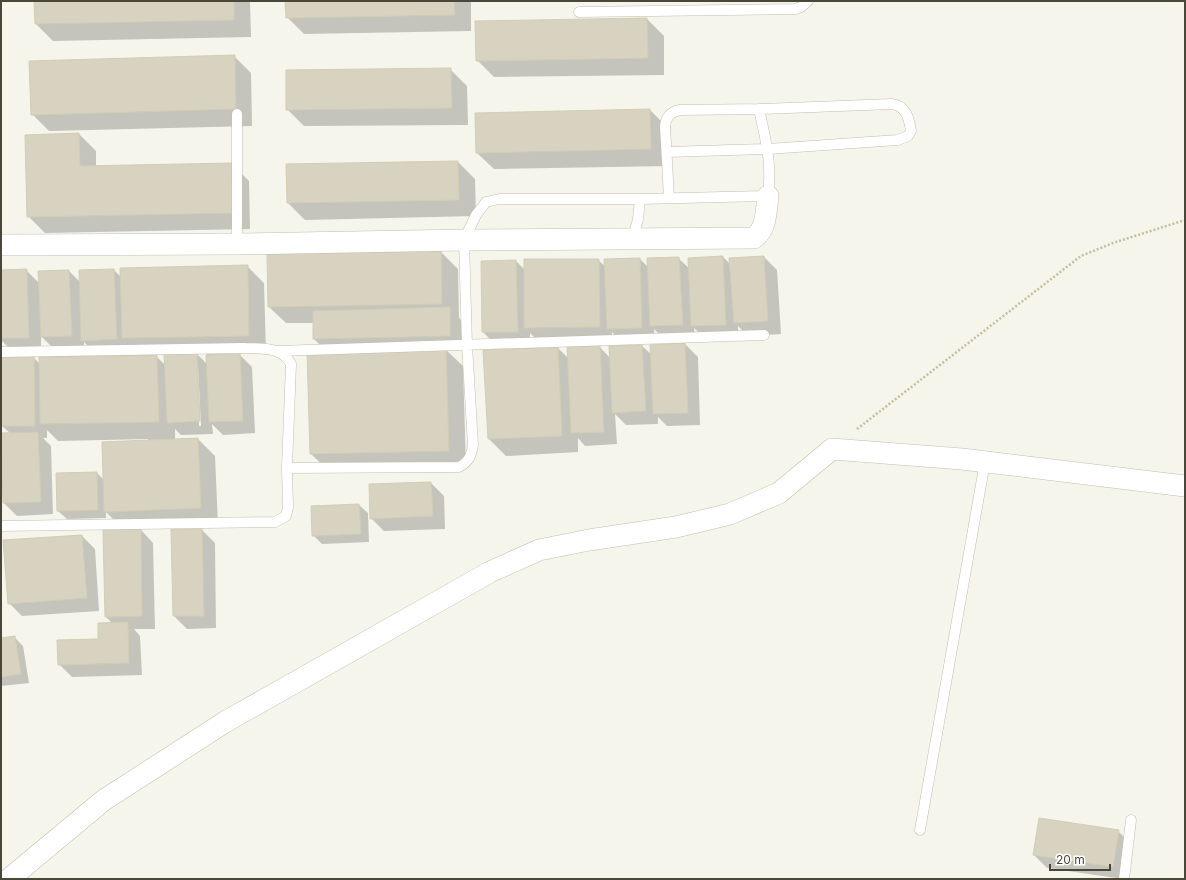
<svg xmlns="http://www.w3.org/2000/svg" width="1186" height="880" font-family="Inter,sans-serif">
	<style>
		.shadow { fill: #0003; fill-rule: evenodd }
		.building { fill: #d7d3c0; stroke: #d2cdb3 }
		.lines { fill: none; stroke-linecap: round; stroke-linejoin: round }
		.lane-casing { stroke: #c1bfad; stroke-width: 11 }
		.street-casing { stroke: #c1bfad; stroke-width: 22 }
		.path { stroke: #c3be9e; stroke-width: 2.5; stroke-dasharray: 2 2; stroke-linecap: butt }
		.lane { stroke: #fff; stroke-width: 10 }
		.street { stroke: #fff; stroke-width: 21 }
	</style>
	<rect width="100%" height="100%" fill="#f5f5eb"/>
	<path class="shadow" d="M35,1H250L251,37L53,41L36,24Z
		M286,1H471V31L304,34L287,17Z
		M647,19L664,36V75L494,77L477,60Z
		M234,56L251,73L252,126L49,131L32,114Z
		M450,69L467,86L468,125L304,126L287,109Z
		M650,110L667,127L668,166L494,169L477,153Z
		M79,134L96,151V167L232,164L249,181L250,229L45,233L28,216Z
		M458,162L475,179L476,216L305,220L288,203Z
		M441,252L458,269L459,318L462,321L463,348L445,349L463,366L466,467L328,470L311,454L327,352L314,339V323H286L269,307Z
		M723,257L731,265L764,257L777,270L781,334L748,336L738,326V337L705,338L694,328L695,337L664,339L654,329L655,340L621,341L612,332V340L538,341L530,333V344L496,345L483,332L482,262L516,261L525,270L598,260L606,267L640,259L648,267L678,258L690,269Z
		M247,266L264,283L266,353H238L252,367L255,433L223,435L212,424L213,434L181,435L175,429V440L198,439L215,456L218,525L122,528L106,512V518L67,519L58,511L97,473L104,480L148,441V439L58,441L47,430V438H43L51,446L53,514L17,516L4,503L11,434L2,426L34,358L40,364L141,356L129,344V352L95,353L84,342V349L55,350L41,336V350L12,351L1,340V271L26,270L40,284L69,271L80,282L114,270L121,277ZM197,354H207L208,365ZM155,355H165V365ZM196,366H198L201,426H199Z
		M685,344L698,357L700,425L667,426L658,417V424L626,425L615,414L617,444L585,446L578,438V452L506,456L489,439L558,348L569,359L599,346L610,358L642,346L652,355Z
		M431,483L444,496L445,529L384,531L371,518Z
		M359,505L368,513L369,542L322,544L313,535Z
		M141,530L153,543L155,629H134L140,636L142,675L72,677L59,664L99,640L112,623L106,617Z
		M202,530L215,543L216,628L187,629L174,616Z
		M82,536L95,549L99,611L22,616L9,603Z
		M15,638L23,646L29,683L1,686V639Z
		M1118,831L1131,844L1123,879L1047,868L1034,855Z"/>
	<path class="building" d="M34,1H234V20L35,24Z
		M285,1H454L455,15L286,18Z
		M647,18L648,58L476,61L475,21Z
		M235,55L236,109L31,115L29,61Z
		M451,68L452,108L286,110V70Z
		M650,109L651,149L476,153L475,113Z
		M79,133L80,166L232,163L233,213L27,217L25,135Z
		M458,161L459,200L287,203L286,164Z
		M441,251L442,304L268,307L267,254Z
		M723,256L726,325L691,326L688,258Z
		M764,256L768,321L734,323L729,258Z
		M679,257L683,325L650,326L647,258Z
		M640,258L642,328L607,329L604,259Z
		M524,259H599L600,327L524,328Z
		M516,260L518,332H482L481,261Z
		M248,265L249,336L122,338L120,268Z
		M27,269L29,338H1V270Z
		M114,269L117,339L81,341L79,270Z
		M69,270L72,336L41,337L38,271Z
		M450,307V336L313,339V311Z
		M685,343L688,413L653,414L650,345Z
		M600,345L604,432L571,433L567,347Z
		M642,345L646,411L612,413L609,346Z
		M558,347L562,436L488,439L483,350Z
		M446,348L449,451L310,454L307,352Z
		M197,353L200,421L167,423L164,354Z
		M240,353L243,421L209,422L206,355Z
		M157,355L159,422L40,424L39,357Z
		M1,357H34L35,426H1Z
		M38,432L41,502L3,503L1,433Z
		M198,438L201,508L104,512L102,442Z
		M97,472L98,510L57,511L56,473Z
		M431,482L433,516L370,519L369,484Z
		M359,504L361,534L312,536L311,506Z
		M141,529L142,616L105,617L103,530Z
		M171,529H202L204,616H173Z
		M82,535L87,598L8,604L3,540Z
		M128,622L129,663L58,665L57,640L98,639V623Z
		M15,636L21,674L1,677V638Z
		M1039,818L1119,830L1113,867L1033,855Z"/>
	<g class="lines">
		<defs>
			<path id="lane" d="M579,12L795,9L801,7L808,1
				M237,114V244
				M667,152L768,149L898,140L908,136L911,131C909,119 907,106 892,104L759,109L680,110C670,112 666,117 665,126L669,198
				M633,238L638,219L640,199
				M278,351L764,335
				M1,352L244,348C262,349 281,346 291,364L287,468
				M1,526L275,522L286,516L288,507L287,468L459,467C469,461 471,457 473,445L467,345L464,240L476,215L486,202L499,199H640L768,196C772,163 766,141 759,109
				M920,830L985,462
				M1124,879L1131,820"/>
			<path id="street" d="M1,245L237,244L464,240L754,238C767,229 766,210 768,196
				M9,879L104,800L225,722L490,572L539,550L589,540L676,527L730,514L779,493L832,449L962,459L1185,486"/>
		</defs>
		<use href="#lane" class="lane-casing"/>
		<use href="#street" class="street-casing"/>
		<path class="path" d="M857,429L1081,256L1113,243L1185,220"/>
		<use href="#lane" class="lane"/>
		<use href="#street" class="street"/>
	</g>
	<rect width="1186" height="880" fill="none" stroke="#4a4738" stroke-width="4"/>
	<path d="M1050 864v6h60v-6" fill="none" stroke="#4a4738" stroke-width="2"/>
	<text x="1056" y="864" font-size="12" fill="#4a4738" stroke="#ffffff" stroke-width="3" paint-order="stroke">20 m</text>
</svg>
